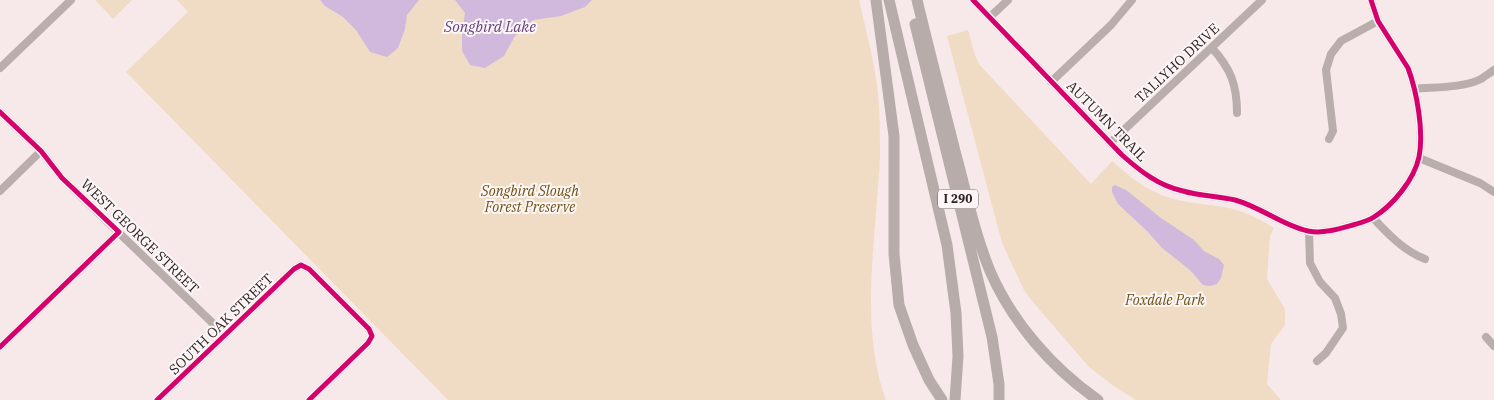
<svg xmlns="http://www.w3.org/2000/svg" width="1494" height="400" font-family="'IBM Plex Serif',serif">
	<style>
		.green { fill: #f0dcc5 }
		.water { fill: #d0b9dc }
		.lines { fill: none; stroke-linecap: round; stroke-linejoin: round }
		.minor { stroke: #b9aeac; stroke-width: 8 }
		.highway { stroke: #b7aca9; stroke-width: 11 }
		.cycleway-casing { stroke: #fcf6f6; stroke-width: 8 }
		.cycleway { stroke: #d6006c; stroke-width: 5 }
		.labels { text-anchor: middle; stroke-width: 4; stroke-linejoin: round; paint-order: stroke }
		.shield { fill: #fcf6f6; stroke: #6c6263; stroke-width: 1 }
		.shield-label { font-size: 12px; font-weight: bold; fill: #2f2324 }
		.street-label { font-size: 14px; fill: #2f2324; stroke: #fcf6f6 }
		.park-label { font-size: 14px; font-style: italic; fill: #6f5012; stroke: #fcf6f6 }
		.water-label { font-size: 15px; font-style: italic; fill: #664180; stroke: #fcf6f6 }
	</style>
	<rect width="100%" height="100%" fill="#f7e9ea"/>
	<path class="green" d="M95,0H132L113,19Z
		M177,0H859C865,26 872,52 876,78C880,103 880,129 880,154C880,169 878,185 877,200C872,266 863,337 886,400H448L126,72L188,12Z
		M968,30C972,42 973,53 979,64L1091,184L1112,161C1129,176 1146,190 1167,197C1186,203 1205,204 1224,207C1242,210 1258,218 1274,228L1270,236L1267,279L1285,309V325L1271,344L1267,384L1281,400H1136L1115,387L1089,367L1032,301L1024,290L1002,243L947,36Z"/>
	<path class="water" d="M320,0H419L407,15L405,29L398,48L387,57L370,52L356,30L343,17L325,6Z
		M455,0H592L585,7L561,16L533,20L515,36L504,56L485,68L470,65L462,51V32L465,13Z
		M1115,185L1126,190L1161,218L1194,240L1204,251L1219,259L1224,265L1221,278L1217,284L1210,286L1203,285L1190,270L1162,248L1147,231L1118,204L1112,192V187Z"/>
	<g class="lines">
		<path class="minor" d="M973,0L1122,155C1140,171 1159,186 1183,191C1200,196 1218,196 1235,200C1261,207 1283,226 1308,231C1323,234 1339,229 1353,225C1360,223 1368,221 1374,217C1393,205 1414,180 1419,157C1424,132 1417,92 1408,68L1378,21L1371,0
			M990,17L1008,0
			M1212,48C1231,69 1237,85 1237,113
			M0,68L71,0
			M1051,82L1111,25L1132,0
			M1414,89C1434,87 1463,88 1481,79C1485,76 1490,73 1494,70
			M0,112L41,151L62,178L225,335
			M1329,139L1333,131L1326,70L1331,54L1341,41L1378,21
			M1110,143L1262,0
			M1419,158L1480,183L1494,192
			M0,191L41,151
			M1373,218C1388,234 1404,251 1425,259
			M1309,231L1310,263L1320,282L1335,298L1341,314L1343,328L1326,353L1317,361
			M1486,337L1494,346
			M0,347L119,232
			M157,400L294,269L301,265L309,269L369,329L372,336L368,343L309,400"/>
		<path class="highway" d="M876,0L894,136V254L899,305L913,345L929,380L942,400
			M889,0L947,245L956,313L958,356L955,400
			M917,0C929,50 942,100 955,151C966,191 974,232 990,271C1012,322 1052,368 1098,400
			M915,24L992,337L999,384V400"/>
		<defs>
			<path id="cycleway" d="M973,0L1122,155C1140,171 1159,186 1183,191C1200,196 1218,196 1235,200C1261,207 1283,226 1308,231C1323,234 1339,229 1353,225C1360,223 1368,221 1374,217C1393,205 1414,180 1419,157C1424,132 1417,92 1408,68L1378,21L1371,0
				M0,112L41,151L62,178L119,232L0,347
				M157,400L294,269L301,265L309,269L369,329L372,336L368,343L309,400"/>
		</defs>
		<use href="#cycleway" class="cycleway-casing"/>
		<use href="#cycleway" class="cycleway"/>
	</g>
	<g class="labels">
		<rect class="shield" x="938" y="189.5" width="40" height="19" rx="4"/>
		<g class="shield-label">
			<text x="958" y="203">I 290</text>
		</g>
		<g class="street-label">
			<text transform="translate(1177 63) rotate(-43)" y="5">TALLYHO DRIVE</text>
			<text transform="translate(1107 121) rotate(45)" y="5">AUTUMN TRAIL</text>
			<text transform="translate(140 236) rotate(44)" y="5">WEST GEORGE STREET</text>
			<text transform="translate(221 324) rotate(-44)" y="5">SOUTH OAK STREET</text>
		</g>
		<g class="park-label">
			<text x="530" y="196">Songbird Slough<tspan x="530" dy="16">Forest Preserve</tspan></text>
			<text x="1165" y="305">Foxdale Park</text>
		</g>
		<g class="water-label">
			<text x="490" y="32">Songbird Lake</text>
		</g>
	</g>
</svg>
